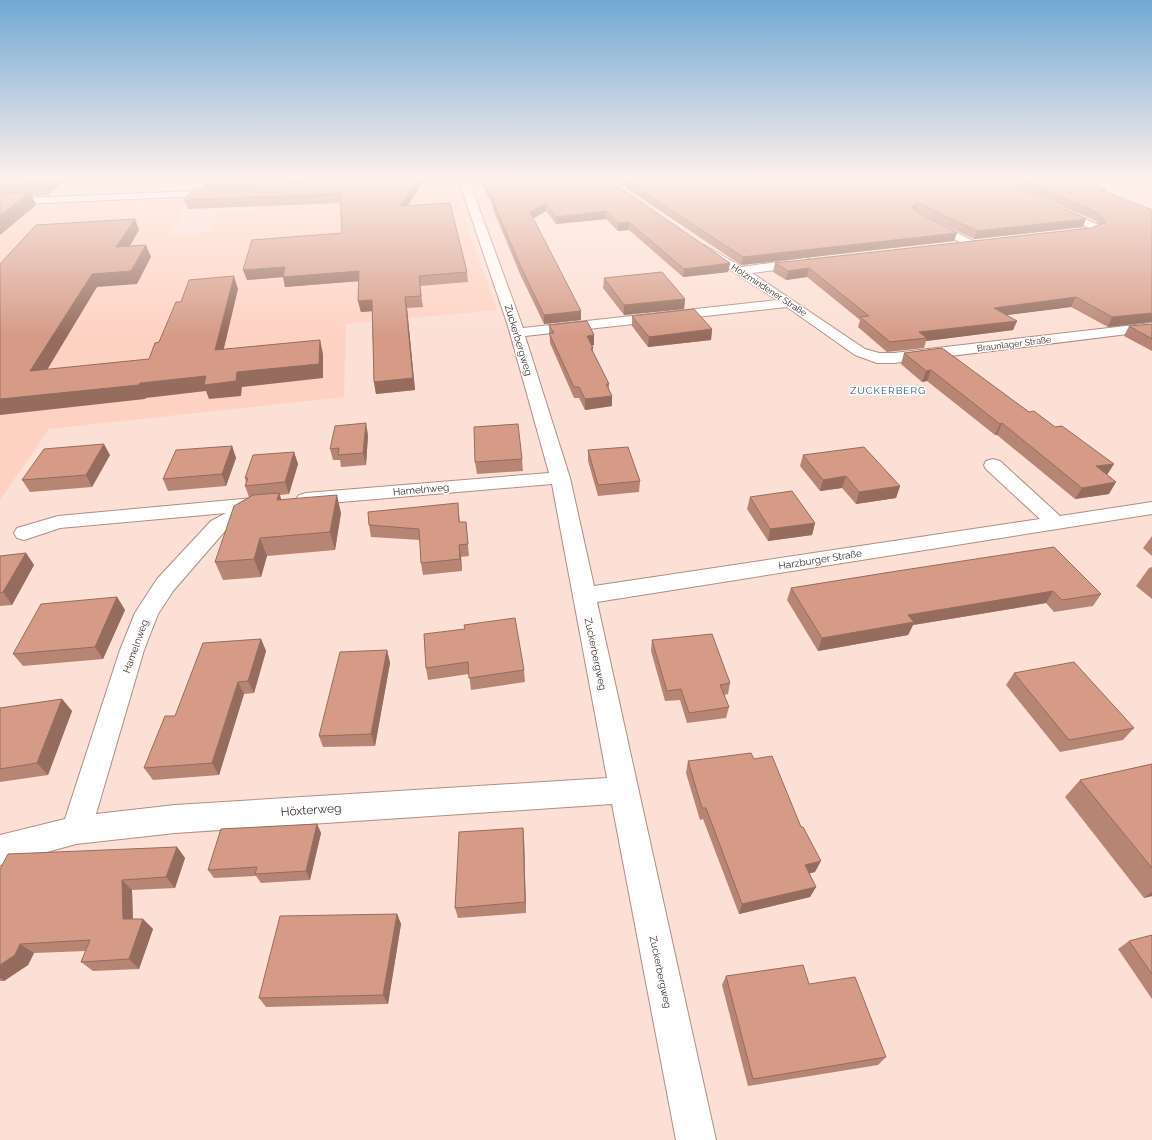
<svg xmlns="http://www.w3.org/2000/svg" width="1152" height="1140" font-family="Raleway,sans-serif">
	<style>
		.built { fill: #fed2c3 }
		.green { fill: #ecb6a4 }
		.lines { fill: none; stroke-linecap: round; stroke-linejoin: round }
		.minor-casing { stroke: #af8e83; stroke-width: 2 }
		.major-casing { stroke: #af8e83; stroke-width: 2 }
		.minor { fill: #fff; fill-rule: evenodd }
		.major { fill: #fff; fill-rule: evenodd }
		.wall { fill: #b78574 }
		.shaded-wall { fill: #956c5e }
		.building { fill: #d59b87; stroke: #956c5e }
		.labels { text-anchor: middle; stroke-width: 3; stroke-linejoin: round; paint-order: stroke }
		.far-street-label { font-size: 9px; fill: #3a2d28; stroke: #fff }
		.street-label { font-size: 10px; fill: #3a2d28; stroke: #fff }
		.far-quarter-label { font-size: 10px; letter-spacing: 1px; fill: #1c5f7c; stroke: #fff }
		.near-street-label { font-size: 12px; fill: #3a2d28; stroke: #fff }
	</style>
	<rect width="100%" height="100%" fill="#fcdfd5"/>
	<path class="built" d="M453,186L497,310L346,324L344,397L49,429L0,500V235L31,205L189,199L170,235L212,232L218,214L255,211L258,196Z"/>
	<path class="green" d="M1118,178H1152V190Z"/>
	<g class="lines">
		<defs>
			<path id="minor" d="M458,178H468L523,328L777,300L700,250L698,248L704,245L742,267L805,258L809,259L811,262L809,265L805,266L752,273L865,349L879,353H894L1152,323V331L894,363H877L855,355L787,307L525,336L570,478L594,586L1040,519L986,469L984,465L986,461L993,459L1000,461L1060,516L1152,502V514L597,602L716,1140H676L612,804L175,833L76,844L0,865V835L65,819L120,650L135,613L157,579L211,521L226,513L60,528L24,540L17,538L14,533L17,528L58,516L264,497L271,499L274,503L271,507L259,510L225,531L173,591L158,614L144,650L96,814L175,805L607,778L552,484L306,505L299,503L296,499L299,495L306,493L549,473L508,326Z
				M219,190L224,193L222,195L0,205V199Z
				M1059,207L1099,225L1100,227L1097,233L1066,236L1064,234L1066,232L1089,228L1055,212L1054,210L1055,208Z
				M930,219L975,242L977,244L971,247L967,246L926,224L925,222L926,220Z"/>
			<path id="major" d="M263,178H342L343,179L338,182L268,181Z
				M389,178H445L440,181L393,182L390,181Z"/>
		</defs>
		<use href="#minor" class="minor-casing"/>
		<use href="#major" class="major-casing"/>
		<use href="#minor" class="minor"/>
		<use href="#major" class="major"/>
	</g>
	<path class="wall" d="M0,178H68L47,195L32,196L36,205L0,235Z
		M201,178H298L294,185L204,188Z
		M481,178H606L730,263L728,272L683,277L629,230L618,231L606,219L556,224L546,211L533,218L581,311V320L544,324L520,274L493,209V205L481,183Z
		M611,178H1075L1107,190L1105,192L1152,210V322L1108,327L1071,307L1006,315L1017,321L1013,330L926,341L924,348L887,352L858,327L860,320L807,277L786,280L773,272L775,263L1091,228L1099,225L1096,221L999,179L1083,227L974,239L915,211L954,241L741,265Z
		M423,182L408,206L467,272L468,282L420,286L423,307L407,308L415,390L376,394L374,382L372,311L361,312L358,301L359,281L285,287L283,277L247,280L342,233L341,203L188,209L184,200L293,185Z
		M604,278L685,299L684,309L624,315L603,288Z
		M632,316L712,329L711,340L648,347L632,326Z
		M1152,324V351L1124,336L1129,326Z
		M549,325L594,345L592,346L593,348V352L609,384V390L612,396V406L585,410L579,398H574L550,343Z
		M904,353L1029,412L1055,427L1107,475L1109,494L1075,499L997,435H995L927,381L922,382L901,364Z
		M368,435L366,465L341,467L340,460H333L330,449Z
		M232,446L236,458L226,486L168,491L163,479Z
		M588,450L640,481L639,492L598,496L588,461Z
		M294,452L298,464L289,494L280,495L281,500L341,513L335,550L267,556L261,577L223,580L215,562L249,497L245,486L246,483L245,478Z
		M110,455L92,487L30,492L22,480Z
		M803,455L900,486L896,498L856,504L842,488L820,491L800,466Z
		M522,459L523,471L477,474L475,462Z
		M750,497L815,523L812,535L768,541L747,509Z
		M459,515L460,522H466L469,556L461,557L462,571L423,575L421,563L420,540L371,537L369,525Z
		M1152,536V556L1143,548Z
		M26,553L34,565L12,605L0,606V556Z
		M1152,567V599L1136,586L1149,568Z
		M891,572L1101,594L1093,606L1054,612L1046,603L913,625L908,635L818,651L787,600L791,588Z
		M117,597L125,610L103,659L23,666L13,654Z
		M424,634L524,670L525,682L471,690L469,674L428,680L426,668Z
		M261,639L266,651L254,693L244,694L219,775L153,780L144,768L175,716Z
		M652,640L730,683L728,694L724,695L729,707L726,718L687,723L680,700L665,701L651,651Z
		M387,650L390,663L375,746L323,747L319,736Z
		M1014,673L1134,728L1123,740L1060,752L1006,685Z
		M62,699L72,711L48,775L0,782V708Z
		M754,759L815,872L809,873L816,887L810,897L739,914L703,819L700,820L686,773L688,761Z
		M1152,764V896L1144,898L1065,797L1080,780Z
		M317,824L321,833L310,880L261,883L256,876L214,878L208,870Z
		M523,828L524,839L526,913L458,918L455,908Z
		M177,847L185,858L175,888L132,890L133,919H143L153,929L139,969L93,971L81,962L86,951L34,953L28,965L4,981H0V869Z
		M397,914L401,924L388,1004L266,1007L259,998Z
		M1152,935V999L1118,949L1129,941Z
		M726,976L809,984L886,1057L878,1065L748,1086L722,985Z"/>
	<path class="shaded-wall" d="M48,178H68L47,195L42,183Z
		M292,178H298L299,182L294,185Z
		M419,178H422L423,182L401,215L400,206Z
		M30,192L36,205L0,235V216Z
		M546,203V211L531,220L530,212Z
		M918,203L915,211L910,215L912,207Z
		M606,211V219L556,224V217Z
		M135,219L139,230L122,260L116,247Z
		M1086,219L1083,227L974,239L977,231Z
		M629,222V230L618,231V223Z
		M957,233L954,241L741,265L743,257Z
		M146,245L151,257L137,284L97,287L38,385L30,371L92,274Z
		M730,263L728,272L683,277L684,269Z
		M285,267L359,271L361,281L285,287L283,277L247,280L243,270Z
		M809,268L807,277L786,280L788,271Z
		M234,276L238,289L220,365L215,350Z
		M405,297L407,308L415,390L376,394L374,382Z
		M1076,297L1071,307L991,317L994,308Z
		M685,299L684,309L624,315V305Z
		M372,300L374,311L361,312L358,301Z
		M581,311V320L544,324V315Z
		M1152,313V322L1108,327L1112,317Z
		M1017,321L1013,330L926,341L927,338L919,332Z
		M712,329L711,340L648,347L649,337Z
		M594,335V345L587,346V336Z
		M320,340L323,354V378L242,387L241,396L209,399L206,391L146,398L145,399L0,415V399L140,383L237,372Z
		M931,370L927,381L922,382L926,371Z
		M612,396V406L585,410V399Z
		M366,423L368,435L366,465L363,453Z
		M1002,423L997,435H995L1000,424Z
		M104,444L110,455L92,487L86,475Z
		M232,446L236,458L226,486L222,474Z
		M294,452L298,464L289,494L285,482Z
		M1114,464L1107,475L1096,466Z
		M846,476L842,488L820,491L823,480Z
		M1116,482L1109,494L1075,499L1082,488Z
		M900,486L896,498L856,504L859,492Z
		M279,493L285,510L277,500Z
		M337,495L341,513L335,550L330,532Z
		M815,523L812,535L768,541L770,529Z
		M260,538L267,556L261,577L254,559Z
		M459,545L461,557L462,571L460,559Z
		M26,553L34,565L12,605L3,592Z
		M1053,591L1046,603L913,625L908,635L818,651L822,638L908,615Z
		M117,597L125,610L103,659L95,647Z
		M261,639L266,651L254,693L248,681Z
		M387,650L390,663L375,746L371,734Z
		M238,682L244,694L219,775L212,763Z
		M62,699L72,711L48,775L37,763Z
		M317,824L321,833L310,880L306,871Z
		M523,828L524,839L526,913L525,902Z
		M177,847L185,858L175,888L166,877Z
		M821,861L815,872L800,876L805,865Z
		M122,880L132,890L133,929L123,919Z
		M816,887L810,897L739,914L742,904Z
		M1152,892V896L1144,898Z
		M397,914L401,924L388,1004L383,995Z
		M143,919L153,929L139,969L129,959Z
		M20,944L34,953L28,965L4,981L0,978V965Z"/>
	<path class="building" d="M0,178H48L42,183L0,185Z
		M308,178H419L400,206L450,203L467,272L419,276L421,296L405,297L413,378L374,382L372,300L358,301L359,271L283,277L285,267L243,270L252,240L342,233L340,194L184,200L194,189L293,185L307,180Z
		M482,178H606L730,263L684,269L629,222L618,223L606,211L556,217L546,203L530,212L581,311L544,315L520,265L493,201H495Z
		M622,178H997L1086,219L977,231L918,203L912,207L914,210L957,233L743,257Z
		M1016,178H1075L1107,190H1101L1152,210V313L1112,317L1076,297L994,308L1017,321L919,332L927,338L890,342L860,317L869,316L809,268L788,271L775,263L1091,228L1106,222L1099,213Z
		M30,192L0,216V193Z
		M135,219L116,247L146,245L131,271L92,274L30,371L149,359L155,343L159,342L176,302H181L189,280L234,276L215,350L320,340L319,364L237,372L236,381L204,385L206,376L140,383L139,385L0,399V264L36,225Z
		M662,272L685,299L624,305L604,278Z
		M694,309L712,329L649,337L632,316Z
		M587,321L594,335L587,336L593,348H591L609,384H606L612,396L585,399L579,387H574L549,333H554L549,325Z
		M1152,324V339L1129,326Z
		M942,348L1029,412L1034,411L1055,427L1062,426L1114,464L1096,466L1116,482L1082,488L1002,423L1000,424L931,370L926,371L904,353Z
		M366,423L363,453L338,455L339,448L330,449L335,426Z
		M518,424L522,459L475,462L474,427Z
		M104,444L86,475L22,480L44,449Z
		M232,446L222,474L163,479L176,450Z
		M628,447L640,481L598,485L588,450Z
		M864,447L900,486L859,492L846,476L823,480L803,455Z
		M294,452L285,482L245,486L248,478H245L253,455Z
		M792,491L815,523L770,529L750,497Z
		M279,493L277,500L337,495L330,532L260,538L254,559L215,562L234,506L253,495Z
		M458,503L459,522H466L468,544L459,545L460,559L421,563L419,529L369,525L368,512Z
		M1054,547L1101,594L1062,600L1053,591L908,615L914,622L822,638L791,588L891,572Z
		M26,553L3,592L0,593V556Z
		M117,597L95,647L13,654L41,604Z
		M515,618L524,670L469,678L468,662L426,668L424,634L465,629L464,625Z
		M712,634L730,683L720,685L729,707L689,713L681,689L667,691L652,640Z
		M261,639L248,681L238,682L212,763L144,768L165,716H175L203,643Z
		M387,650L371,734L319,736L340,652Z
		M1074,662L1134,728L1069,740L1014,673Z
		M62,699L37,763L0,769V708Z
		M751,753L754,759L772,756L801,827H803L821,861L805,865L816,887L742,904L706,808H702L688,761Z
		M1152,764V868L1080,780Z
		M317,824L306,871L255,874L257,867L208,870L221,829Z
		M523,828L525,902L455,908L459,832Z
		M177,847L166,877L122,880L123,919H143L129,959L81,962L90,940L20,944L15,955L0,965V869L8,854Z
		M397,914L383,995L259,998L280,916Z
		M1152,935V974L1129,941Z
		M803,965L809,984L855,977L886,1057L753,1079L726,976Z"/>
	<linearGradient id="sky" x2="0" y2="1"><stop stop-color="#70a9d4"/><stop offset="0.53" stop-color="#fef1ec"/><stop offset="1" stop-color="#fef1ec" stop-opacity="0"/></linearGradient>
	<rect width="1152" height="337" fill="url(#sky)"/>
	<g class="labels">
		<g class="far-street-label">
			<text transform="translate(769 290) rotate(33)" y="3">Holzmindener Straße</text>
			<text transform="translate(1014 344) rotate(-7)" y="3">Braunlager Straße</text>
		</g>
		<g class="street-label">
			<text transform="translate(519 340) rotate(73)" y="4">Zuckerbergweg</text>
			<text transform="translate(421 489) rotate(-5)" y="4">Hamelnweg</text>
			<text transform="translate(820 559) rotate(-9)" y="4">Harzburger Straße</text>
			<text transform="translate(135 646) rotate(-70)" y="4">Hamelnweg</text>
			<text transform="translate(596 654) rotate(78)" y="4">Zuckerbergweg</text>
			<text transform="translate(661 972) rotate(78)" y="4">Zuckerbergweg</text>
		</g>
		<g class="far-quarter-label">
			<text x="888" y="394">ZUCKERBERG</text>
		</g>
		<g class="near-street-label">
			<text transform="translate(311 810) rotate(-4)" y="4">Höxterweg</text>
		</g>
	</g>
</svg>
